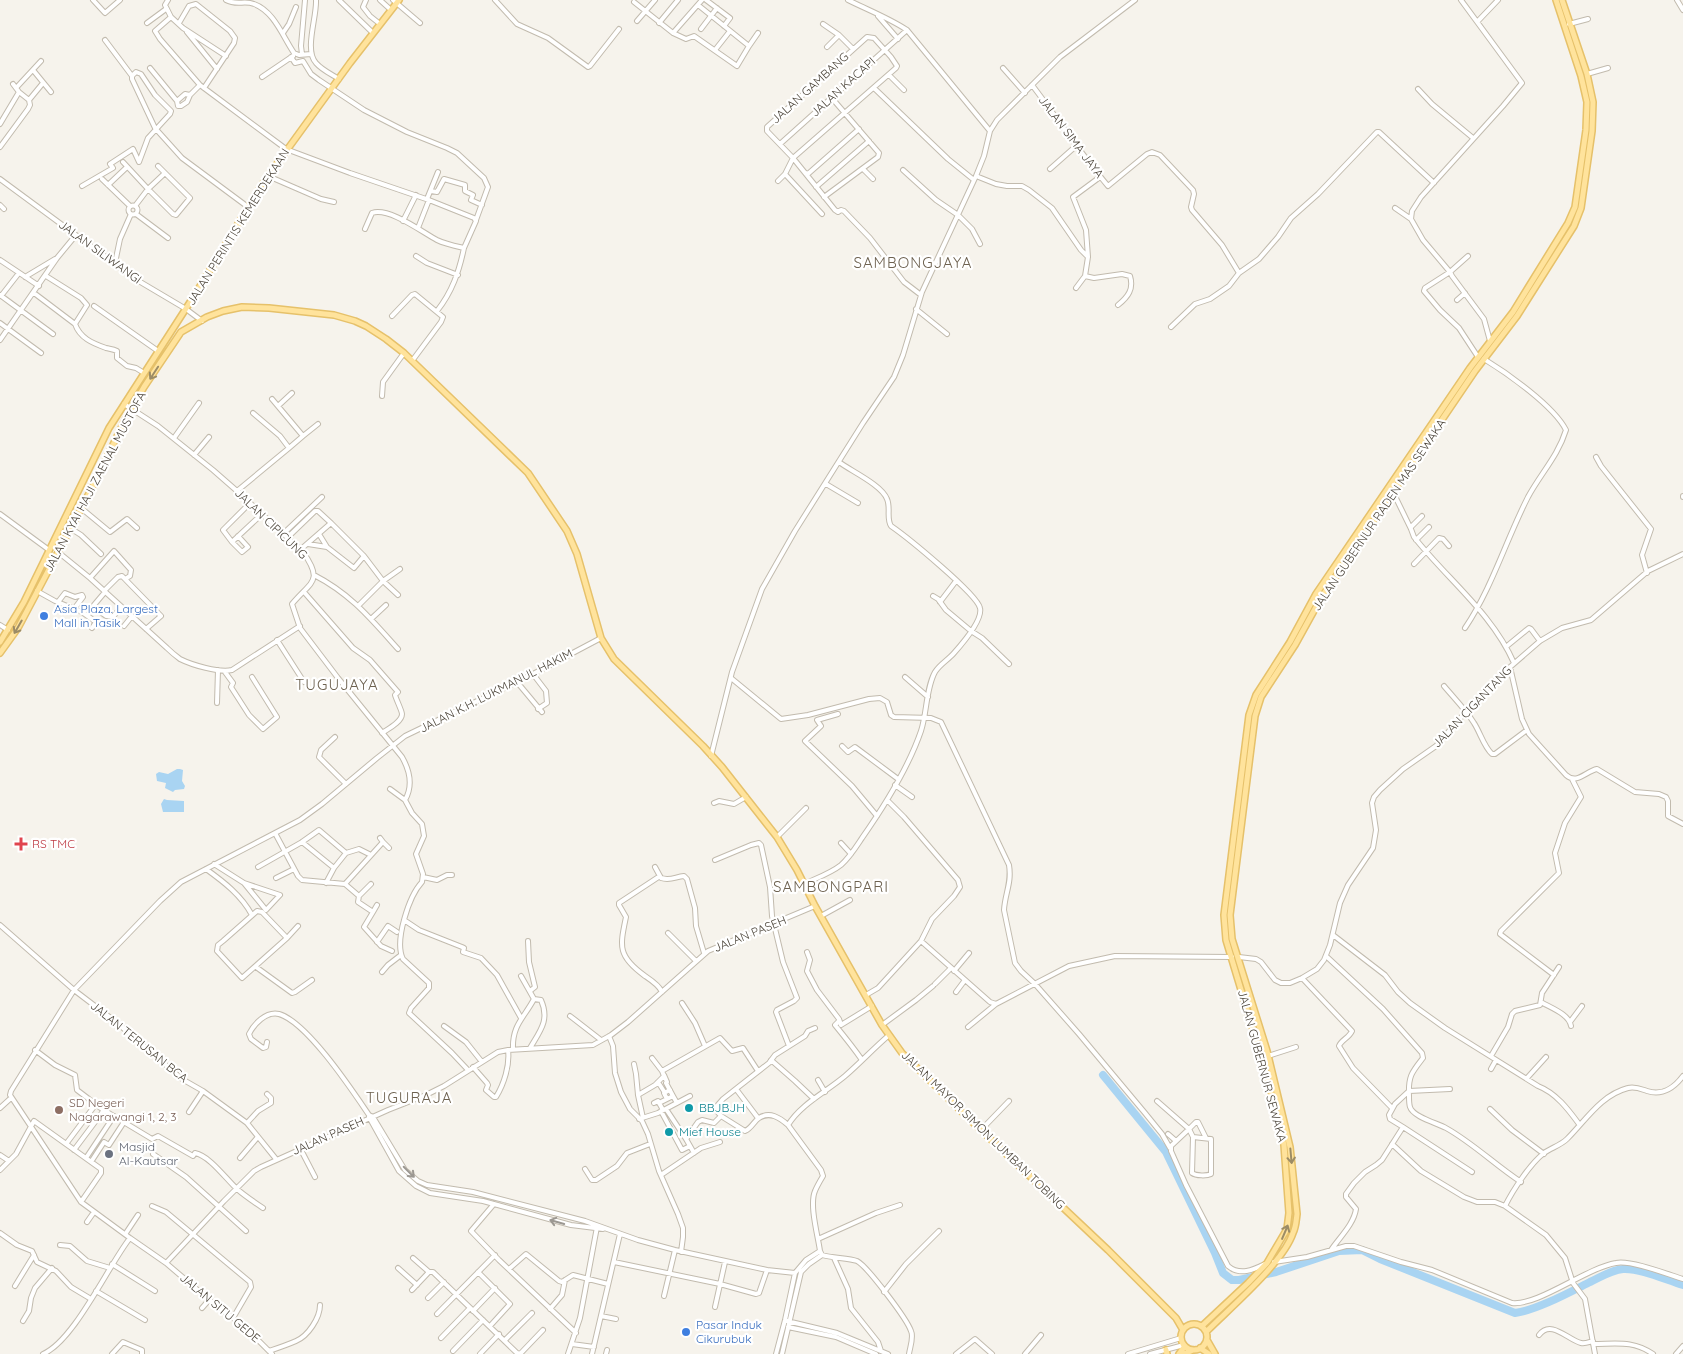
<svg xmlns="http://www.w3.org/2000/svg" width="1683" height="1354" font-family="Quicksand,sans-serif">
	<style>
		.water { fill: #a9d4f2 }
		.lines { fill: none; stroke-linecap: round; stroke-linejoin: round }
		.river { stroke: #a9d4f2; stroke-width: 8 }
		.minor-casing { stroke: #c2bbae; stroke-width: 6 }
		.major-casing { stroke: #e6c16a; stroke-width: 8 }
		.minor { stroke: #fff; stroke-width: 4 }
		.major { stroke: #ffe39c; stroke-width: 5 }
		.oneway { stroke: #9c8c66 }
		.oneway2 { stroke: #9c9892 }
		.shop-dot { fill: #3f7fe0; stroke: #fff; stroke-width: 2 }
		.health-dot { fill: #e0444e; stroke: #fff; stroke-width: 2 }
		.culture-dot { fill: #0f9aa8; stroke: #fff; stroke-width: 2 }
		.education-dot { fill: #8d6e63; stroke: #fff; stroke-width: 2 }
		.worship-dot { fill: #6b7280; stroke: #fff; stroke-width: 2 }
		.labels { text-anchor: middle; stroke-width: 4.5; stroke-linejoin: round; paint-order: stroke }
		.street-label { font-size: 12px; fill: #4b4439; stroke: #fff }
		.shop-label { font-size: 12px; fill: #366cbe; stroke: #fff; text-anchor: start }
		.health-label { font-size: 12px; fill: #be3a42; stroke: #fff; text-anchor: start }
		.education-label { font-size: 12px; fill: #785e54; stroke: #fff; text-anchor: start }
		.culture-label { font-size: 12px; fill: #0d838f; stroke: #fff; text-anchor: start }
		.worship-label { font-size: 12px; fill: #5b616d; stroke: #fff; text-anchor: start }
		.quarter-label { font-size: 15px; letter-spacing: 1px; fill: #6e6250; stroke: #fff }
	</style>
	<rect width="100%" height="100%" fill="#f6f3ec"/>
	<path class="water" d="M177,769H180L183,770L182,781L185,786L184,789L175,790L173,792L165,788L166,783L157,781L156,774L159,772L168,774Z
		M164,799L167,800L184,801V812H163L161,804Z"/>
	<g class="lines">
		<path class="river" d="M1103,1075L1166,1152L1215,1253L1223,1273L1232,1280H1239L1276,1272L1339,1251L1362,1250L1380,1259L1515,1313C1537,1310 1570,1292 1590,1282C1601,1277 1611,1270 1623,1269C1641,1268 1666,1280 1683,1285"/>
		<defs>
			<path id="minor" d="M93,0L105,13L120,0
				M168,0L165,5L171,17L155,31L160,39L200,85L286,149L350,173L429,200L474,218L476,221L464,248C455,246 445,244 437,240C422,232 389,207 372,213L365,229
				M226,0C237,6 244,0 254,4C274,11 283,37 294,53L299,55L311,54
				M316,0C317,17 304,50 316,63C322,70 331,74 339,79
				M339,0L373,33
				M366,0L363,7L370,16L380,24
				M380,0L391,10
				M393,0L420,23
				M495,0L517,24L548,38L588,67L590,66L619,29
				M706,0L730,18L724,26
				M848,0C868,10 889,18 907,30L990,131
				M1461,0L1522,83L1503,106L1421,197L1412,211L1411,219L1423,240L1450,272L1425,288L1424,291L1440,310L1459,328L1478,357
				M1677,0L1683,10
				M634,2L673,33L686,39L694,36L737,66L749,46L698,5
				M878,16L898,39
				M171,17L183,28L226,56
				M637,21L655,0
				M1478,21L1498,0
				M147,23L166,9
				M179,23L189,6L196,4L230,31L235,38L234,43L204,88
				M659,23L678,0
				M823,24L839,35L853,49
				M1569,24L1588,19
				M701,29L717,8
				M187,32L217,69
				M283,33L289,24L296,7
				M673,33L702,0
				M867,37L874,38L891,57L897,66L896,68L793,158L767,131V127Z
				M105,40L132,76V79L155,128L182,158L248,207
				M749,46L758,33
				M827,47L839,35
				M715,50L730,31
				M302,54L301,46L305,0
				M291,57L295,63L303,61L311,74L319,80L364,110L407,132L447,148L457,153L484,178L488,187L476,220
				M150,68L177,101
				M1003,68L1025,93
				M33,70L51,92
				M1587,74L1608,68
				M889,75L904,90
				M262,77L293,56
				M13,84L19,92L29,100L43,83
				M1032,85C1058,119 1081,154 1108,186L1147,154L1152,152L1160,155L1193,190L1194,194L1191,207L1192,210L1222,245L1239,273
				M16,88L41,61
				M874,88L948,159L974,180
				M1418,89L1432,104L1473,138
				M190,95L185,94L177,101L178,106H181L187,102L190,95L200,85
				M0,124L19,92
				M780,144L907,30
				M0,147L28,109L30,105L29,100
				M123,162L148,189L135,206
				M158,166L190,198L176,215L173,214L148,189L165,173
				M863,169L873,179
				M1050,169L1076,146
				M903,170L936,200L958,215L972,229L980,244
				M785,174L822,214
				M806,174L809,173L859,129
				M268,176L321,199L334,202
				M976,176L996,184L1007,186H1022L1029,190L1052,208L1081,250L1088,257L1085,276L1076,288
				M0,179L137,280L186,309L202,321
				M102,179L130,206
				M778,181L785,174L793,158L835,210L838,212L841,210L844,211L870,238L904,282L921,295
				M108,185L127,167
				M82,186L113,168L110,164L133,149L139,162L148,138L170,114L171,111L155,95L141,74L136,72L132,76
				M816,187L869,141
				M431,191L437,192L444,179L465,185V191L473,195L471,200L482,205
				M824,197L878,157L879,153L831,97
				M427,199L438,172
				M0,205L4,209
				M128.5 210a4.5 4.5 0 1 1 9 0a4.5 4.5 0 1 1-9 0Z
				M1395,208L1411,219
				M136,214L168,238
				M403,221L416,195
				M418,228L429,200
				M416,256L427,263L458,275
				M1468,256L1450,272L1452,276L1484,319L1490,341
				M1088,257L1086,230L1073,197L1100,177
				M0,260L39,286
				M115,263L120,239L131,214
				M46,276L81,298L87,305L75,324
				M1085,276L1094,278L1122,274L1130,276C1134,289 1128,297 1118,305
				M25,277L55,259
				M34,293L75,324
				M0,295L53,334
				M1,296L19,273
				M1457,300L1465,293
				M94,306L158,351
				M916,309L947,334
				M437,311C452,292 459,272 464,248
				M392,316L412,295L415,294L443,317L441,322L412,361
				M0,323L41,353
				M75,324C80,338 92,343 106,348C110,349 113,349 117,351V358L127,366L136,368L144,373
				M1171,327L1195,304L1210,299L1229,286L1239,273L1259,259L1278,237L1291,218L1318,194L1377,132H1379L1434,183
				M0,340L57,258L76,235
				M382,396L383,382L404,353
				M272,399L303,436L289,448
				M124,404L158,426L213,470L237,491L303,552C324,582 311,581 292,604L300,628L338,678L402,757C410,771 413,786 405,800L412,813L422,824L424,836L416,854L423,874L422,882C409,896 394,941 403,959L429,983V988L411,1008L409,1013L452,1053L468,1070
				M278,406L292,393
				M303,436L318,424
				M174,438L199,403
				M194,455L209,437
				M1596,457L1601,466L1651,529L1642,555L1647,573
				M826,484L858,503
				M237,491L289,448L280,436L253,413
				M1393,492L1411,529L1414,537C1447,579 1492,613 1514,663
				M1683,496V497
				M250,503L223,530L232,542L262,514
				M81,508L110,532L127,519L137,528
				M0,514L49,550
				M1411,527L1422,516
				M70,528L81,535L101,554
				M283,534L322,497
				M319,534L327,547
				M287,538L315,511H318L331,523
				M1416,540L1429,527
				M232,542L242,552L248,547L238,536
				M300,550L331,523L364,556L354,568L327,547L308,544
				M58,552L90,578L167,648C171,652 176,656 180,659C192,665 219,673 232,670L300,626
				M1414,564L1439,538L1443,539L1449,546
				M314,575C351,594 371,619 398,649
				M90,578L114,551L131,570L130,576L125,579
				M37,591L55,601L82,612L96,622L92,628
				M104,591L118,577L122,576L161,616L146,629
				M105,592L94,605L95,608L106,616L113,617L121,607
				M304,592L353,648L370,660L398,692L395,695C396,699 402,711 402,714C402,722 388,729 382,733
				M398,595L383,581L400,569
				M933,596L938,599L946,610L971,631L982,638L1009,664
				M58,602L65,593L75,597L82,595L83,597L74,609
				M940,602L956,581
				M359,605L383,581L364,556
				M371,619L386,605
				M0,625L8,630
				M124,626L132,616
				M1465,628C1492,588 1506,540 1528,497C1541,473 1558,456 1566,430C1554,406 1507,373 1484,359
				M277,640L304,682
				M1507,646L1529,628L1531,629L1540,641
				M1510,667L1522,719L1529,734L1566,775C1577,785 1586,771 1597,769L1635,792L1659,794L1666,797L1668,801V816L1683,824
				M225,672L233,683L231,687L249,715L263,729L277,717L252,677
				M533,674L546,691L547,703L538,709
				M905,677L928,697
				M731,678L781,719L808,715L869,699L880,698L887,702L891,715L894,717L931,718L941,722L1009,865C1012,883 1005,893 1004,910L1015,963L1021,971L1035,984L1079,1034L1145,1113L1162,1134L1170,1148
				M517,682L542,712
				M1444,686C1454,698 1466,710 1474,723C1480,732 1484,747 1492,754H1495L1527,730
				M217,703L218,670
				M838,714L817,720L821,726L805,741L852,786L877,816
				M335,737L321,750L319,757L346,784
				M842,746L848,752L855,747L898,779
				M711,756L732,672L762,589L795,531L863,423L894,377L903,355L922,292L976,176L984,156L990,131L997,120L1060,57L1135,0
				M895,785L912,797
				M390,789L405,800
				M714,803L719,801L734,804L746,797
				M275,833L298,876L302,880L345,884L359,896L371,884
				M777,837L806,808
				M302,842L334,868
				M383,842L389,848
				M841,843L851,854
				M346,853L359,849L371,855
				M715,860L751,845L759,843L761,845L770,887L772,916L783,962L797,998L794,1001L777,1010L776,1012L789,1046
				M214,864L244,883L266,910L280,895L244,883
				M258,867L302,842L319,830L346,853L334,868L326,883
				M655,867L661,878C670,881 675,877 684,876L687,879L695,908L696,926L704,953
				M206,869C224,882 241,895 252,915
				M660,876L619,903V905L626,917C620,946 617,956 645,976C651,980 659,985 662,992
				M423,877L437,880L447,875H452
				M276,878L294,869
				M345,884L383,842L380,838
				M804,884C817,878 831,873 841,865C850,857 856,847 862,838C883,808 909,766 921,731C927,713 926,688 935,672C940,664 948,660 954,653C962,644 983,620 980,608C977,594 907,537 891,526C886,518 891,508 887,499C882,485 851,471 839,462
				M359,896L358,902L373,912L364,927L381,946L392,951
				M373,912L377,905
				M821,916L850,900
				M404,920L419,930L462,947L464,948L463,952L481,958L497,975L521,1018
				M0,925L74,990L116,1022L182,1079L203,1091L247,1123L276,1159
				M668,933L696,961
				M1333,935L1385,975L1398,992L1410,1003L1445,1028L1538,1086C1556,1093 1568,1109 1579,1124
				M287,938L242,978L217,951L218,945L223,941L257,911L262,912L287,938L298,926
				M528,941L529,962L535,987L530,991
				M921,941L990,1002L996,1004L1069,966L1115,956L1232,957
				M377,942L388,926L397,932
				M807,952L810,960L807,971L817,990L839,1019L841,1025L872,1006
				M1326,956L1383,1009L1422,1053L1423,1058C1412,1072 1408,1076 1409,1096C1409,1099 1409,1104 1410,1107C1413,1117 1437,1123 1446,1128C1473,1143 1495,1165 1521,1182
				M1239,957L1256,959L1261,962L1275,980L1281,983H1290L1302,978L1317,969L1324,960L1330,945L1340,903L1348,885L1373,848L1376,830L1372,803L1374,797L1380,790L1403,769L1436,746L1477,699L1502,674L1540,641L1562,628L1591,620L1648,571L1683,554
				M256,967L292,993L295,992L312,980
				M954,971L969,953
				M382,972L388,965L401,955
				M1554,975L1500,934L1501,931L1559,873L1555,853L1565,823L1581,797L1572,779
				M1302,978L1352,1031C1349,1038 1341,1040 1339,1046L1353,1068L1392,1108
				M935,984L951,968
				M956,992L965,980
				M866,995L878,988L921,941L932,919L954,896L960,887L958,880L904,817L887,800
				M1541,1002C1551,1008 1569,1014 1571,1026
				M682,1003L695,1023L705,1046
				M570,1016L601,1040
				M839,1021L835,1025C844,1036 853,1047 862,1060
				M1570,1022L1582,1006
				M882,1025L916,1000L933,986
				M444,1026L466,1042L482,1062
				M968,1027L996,1004
				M609,1036L613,1046L615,1073L621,1092L630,1109L642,1121L648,1134L659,1171L678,1214L683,1228V1237L681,1252
				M888,1036C873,1049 860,1063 845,1076C826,1092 801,1104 788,1125L821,1170L823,1176C820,1181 817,1186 815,1191C809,1205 818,1236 820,1251L822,1255C832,1258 849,1258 857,1261C867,1266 907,1319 911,1331C914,1337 910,1347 909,1354
				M267,1042L266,1047L263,1048L251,1039L249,1034C254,1024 266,1011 279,1014C307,1022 352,1090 369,1115L373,1117L405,1170L418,1181L427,1185L473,1192L585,1221L638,1240L675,1250L767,1270L795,1273
				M530,1048C540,1031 550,1020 541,1000L534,999
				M513,1049C512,1025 524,1018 534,999L521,976
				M35,1050L55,1065L75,1075L77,1090L102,1109L152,1139L158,1136L193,1156L195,1153C210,1156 226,1179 237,1189C245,1196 254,1202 263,1208
				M1268,1056L1296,1047
				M1491,1056L1508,1027L1512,1014L1515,1011L1540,1005L1542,993L1559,967
				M771,1060L795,1081L814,1099
				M634,1064L636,1074L638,1095L643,1118
				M473,1067L487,1083L488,1085L486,1090L494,1097H496C504,1084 510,1065 508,1050
				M1491,1069L1496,1060
				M662,1071L720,1038L732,1051L743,1048L758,1071
				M664,1075L667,1082L666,1083L673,1096
				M1527,1078L1546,1057
				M818,1080L825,1092
				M658,1082L665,1093
				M736,1089L758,1118
				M638,1095L655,1085L664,1076L662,1071L652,1058
				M667,1099L664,1093L670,1090
				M1157,1101L1189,1129L1171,1146V1151L1186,1185L1228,1266C1240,1276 1253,1270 1265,1264
				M654,1103L658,1101L663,1110
				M659,1103L673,1096L677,1103
				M0,1108L11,1098
				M666,1109L686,1139
				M1490,1109L1512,1130L1544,1154
				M661,1111L682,1150L690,1146
				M189,1112L203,1091
				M369,1117L399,1171L416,1186L430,1193L483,1201L571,1225L603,1229
				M639,1119L658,1113L690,1096
				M247,1123L258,1111L271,1103V1098L267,1094
				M788,1125C780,1118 770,1111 759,1118C754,1121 752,1128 745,1131L721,1116L716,1110V1107L723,1099L769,1063L775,1055L805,1036L808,1031L815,1028
				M1403,1127L1390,1119L1389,1115L1395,1104L1409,1091L1450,1089
				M981,1130L1009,1101
				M1168,1134L1176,1141
				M1193,1137L1192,1173C1196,1176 1207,1176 1211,1174V1139L1193,1137L1189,1129L1196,1122H1198L1206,1138
				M66,1144L96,1104
				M1392,1144L1421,1171L1464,1197L1477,1202H1495L1505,1206
				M300,1148L315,1177
				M74,1150L104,1110
				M694,1153L686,1139L698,1122L702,1120L714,1123L721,1116
				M153,1154L186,1177L246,1231
				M0,1155L9,1161
				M86,1158L114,1116
				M240,1158L257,1138
				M91,1162L104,1142L109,1145L124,1122
				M585,1169L592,1180H596L617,1166L627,1153L650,1144
				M0,1170L16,1154L34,1121L101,1169V1173L81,1202
				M661,1175L701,1148L720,1142
				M494,1204L471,1231L499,1260L576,1333
				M152,1206L166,1212L250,1282L251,1287L233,1318
				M87,1222L94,1212
				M0,1233L17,1245L32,1251L37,1262L56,1271L71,1287L91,1299
				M126,1233L138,1215
				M130,1238L81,1202L10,1095L11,1091L74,990L160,901L181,882L300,820L322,804L377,758L405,736L533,674L601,638
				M818,1239L876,1213L900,1205
				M60,1245L70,1246L87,1261L110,1268
				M1331,1250C1339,1238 1354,1224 1356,1209L1346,1197V1194L1354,1183L1365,1172L1376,1165L1382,1160L1403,1127L1472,1172
				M413,1258L429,1272H433L518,1354L521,1353L543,1330
				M834,1258L848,1289L851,1308L878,1342L881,1351
				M614,1262L720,1284L756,1294L759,1293L767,1270
				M1274,1262L1307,1257L1346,1246H1354L1401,1262L1432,1270L1512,1303C1538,1306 1586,1268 1616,1263C1631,1260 1667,1274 1683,1279
				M166,1263L207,1298L246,1328L272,1354
				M112,1264L155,1291
				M398,1268L417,1285
				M509,1269L526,1254L559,1281L562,1282L573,1275L608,1284
				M478,1272L510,1304L490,1326
				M15,1286L34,1255
				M412,1290L429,1272
				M96,1291L145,1320
				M884,1292L906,1264L939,1231
				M664,1296L675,1250
				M428,1298L444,1282
				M715,1307L725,1262
				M202,1308L209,1300
				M550,1309L562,1295L565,1280
				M473,1311L495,1288
				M437,1314L495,1255
				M601,1316L616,1319
				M23,1321L29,1311L31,1298L35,1288L52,1268
				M787,1321L837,1333L888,1354
				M788,1327L836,1337L876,1354
				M1539,1335C1551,1319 1568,1340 1581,1343C1585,1344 1589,1342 1593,1341
				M441,1338L470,1308
				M505,1340L532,1313
				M572,1344L594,1347
				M1593,1344C1616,1344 1633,1340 1653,1354
				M269,1351C278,1348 287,1345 296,1341C308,1336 320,1318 320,1305
				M453,1351L483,1320
				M43,1354C74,1341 108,1266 130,1238L166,1263L224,1201L254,1171L261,1167L388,1110L426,1095L444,1086L498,1052L508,1050L593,1045L611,1035L628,1022L708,951L815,906
				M112,1354L123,1342L142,1350V1354
				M480,1354L499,1334
				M568,1354L580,1318L597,1227
				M592,1354L620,1234
				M606,1354L607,1350
				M776,1354L785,1320L795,1273L806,1260L820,1251
				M782,1354L801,1272L809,1264L822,1255
				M956,1354L975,1339L992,1354
				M1025,1354L1041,1335
				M1128,1354L1181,1338
				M1150,1354L1184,1345
				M1595,1354L1585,1299L1573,1283L1565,1258L1546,1235L1505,1206C1513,1190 1530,1164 1544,1153C1551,1148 1561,1145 1567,1139C1586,1120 1601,1095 1628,1088C1635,1086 1641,1089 1647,1091C1663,1096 1674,1088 1683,1076
				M1676,1354L1683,1346"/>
			<path id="major" d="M0,642L24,602L109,428L194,296L263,183L350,63L399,0
				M0,653L18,628L94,484L125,420L144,387L181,332L207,317L223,311L242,307L269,308L334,315L355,321L366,326L386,339L404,353L528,473L567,531L577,554L601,638L614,659L703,746L722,767L777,837L797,870L815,906L882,1025L902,1053L966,1116L1108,1250L1176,1318L1183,1330
				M1181 1337a13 13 0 1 1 26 0a13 13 0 1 1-26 0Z
				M1202,1326L1248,1283L1267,1263L1287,1229L1289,1213L1284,1145L1267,1076L1226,940L1224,915L1249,715L1256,695L1290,642L1316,594L1470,368L1513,312L1568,223L1575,207L1586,130L1587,102L1581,76L1556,0
				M1207,1331C1230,1308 1283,1263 1293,1233C1296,1227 1296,1221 1297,1214L1290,1147L1267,1051L1232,939L1230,915L1255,716L1261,697L1295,645L1321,598L1475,371L1517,316L1574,226L1581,208L1592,131L1593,102L1587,74L1562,0
				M1207,1340L1215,1354
				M1200,1348L1209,1354
				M1166,1350L1167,1354
				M1179,1354L1185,1346
				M1184,1354L1193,1350"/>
		</defs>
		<use href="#minor" class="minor-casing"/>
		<use href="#major" class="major-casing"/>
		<use href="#minor" class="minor"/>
		<use href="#major" class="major"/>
	</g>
	<defs><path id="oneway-shaft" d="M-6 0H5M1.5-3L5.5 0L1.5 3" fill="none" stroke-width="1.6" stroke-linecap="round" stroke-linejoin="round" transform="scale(1.25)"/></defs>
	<g class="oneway">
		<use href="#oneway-shaft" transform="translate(154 373) rotate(123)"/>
		<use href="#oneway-shaft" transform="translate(18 627) rotate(120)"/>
		<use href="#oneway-shaft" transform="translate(1291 1156) rotate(85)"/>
		<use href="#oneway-shaft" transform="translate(1285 1232) rotate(-67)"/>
	</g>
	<g class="oneway2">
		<use href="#oneway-shaft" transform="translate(409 1172) rotate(45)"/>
		<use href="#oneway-shaft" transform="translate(557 1222) rotate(-164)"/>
	</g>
	<g class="shop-dot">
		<circle cx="44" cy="616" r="5"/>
		<circle cx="686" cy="1332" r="5"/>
	</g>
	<path class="health-dot" d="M18.5 836.5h5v5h5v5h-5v5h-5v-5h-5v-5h5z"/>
	<g class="culture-dot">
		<circle cx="689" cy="1108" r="5"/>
		<circle cx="669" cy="1132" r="5"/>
	</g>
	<circle class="education-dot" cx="59" cy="1110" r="5"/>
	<circle class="worship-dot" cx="109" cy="1154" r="5"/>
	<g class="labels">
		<g class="street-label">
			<text transform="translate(843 87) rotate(-42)" y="4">JALAN KACAPI</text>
			<text transform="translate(810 88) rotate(-42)" y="4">JALAN GAMBANG</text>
			<text transform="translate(1071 137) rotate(53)" y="4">JALAN SIMA JAYA</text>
			<text transform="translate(238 227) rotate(-58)" y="4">JALAN PERINTIS KEMERDEKAAN</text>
			<text transform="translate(100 252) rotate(36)" y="4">JALAN SILIWANGI</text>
			<text transform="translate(95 482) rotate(-62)" y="4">JALAN KYAI HAJI ZAENAL MUSTOFA</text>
			<text transform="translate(1379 515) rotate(-56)" y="4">JALAN GUBERNUR RADEN MAS SEWAKA</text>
			<text transform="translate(271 524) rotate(44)" y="4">JALAN CIPICUNG</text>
			<text transform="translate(496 691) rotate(-27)" y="4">JALAN K.H. LUKMANUL HAKIM</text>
			<text transform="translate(1472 707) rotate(-46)" y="4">JALAN CIGANTANG</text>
			<text transform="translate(750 934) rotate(-22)" y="4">JALAN PASEH</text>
			<text transform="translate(139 1042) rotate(39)" y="4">JALAN TERUSAN BCA</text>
			<text transform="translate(1262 1066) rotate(75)" y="4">JALAN GUBERNUR SEWAKA</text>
			<text transform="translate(983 1130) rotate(44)" y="4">JALAN MAYOR SIMON LUMBAN TOBING</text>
			<text transform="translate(328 1136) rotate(-24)" y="4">JALAN PASEH</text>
			<text transform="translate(220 1308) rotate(40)" y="4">JALAN SITU GEDE</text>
		</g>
		<g class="shop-label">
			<text x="54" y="613">Asia Plaza. Largest<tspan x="54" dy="14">Mall in Tasik</tspan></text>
			<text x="696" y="1329">Pasar Induk<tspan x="696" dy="14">Cikurubuk</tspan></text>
		</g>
		<g class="health-label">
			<text x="32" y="848">RS TMC</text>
		</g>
		<g class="education-label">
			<text x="69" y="1107">SD Negeri<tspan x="69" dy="14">Nagarawangi 1, 2, 3</tspan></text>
		</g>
		<g class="culture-label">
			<text x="699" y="1112">BBJBJH</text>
			<text x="679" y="1136">Mief House</text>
		</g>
		<g class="worship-label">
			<text x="119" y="1151">Masjid<tspan x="119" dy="14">Al-Kautsar</tspan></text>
		</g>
		<g class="quarter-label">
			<text x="913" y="268">SAMBONGJAYA</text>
			<text x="337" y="690">TUGUJAYA</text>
			<text x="831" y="892">SAMBONGPARI</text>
			<text x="409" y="1103">TUGURAJA</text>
		</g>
	</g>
</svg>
